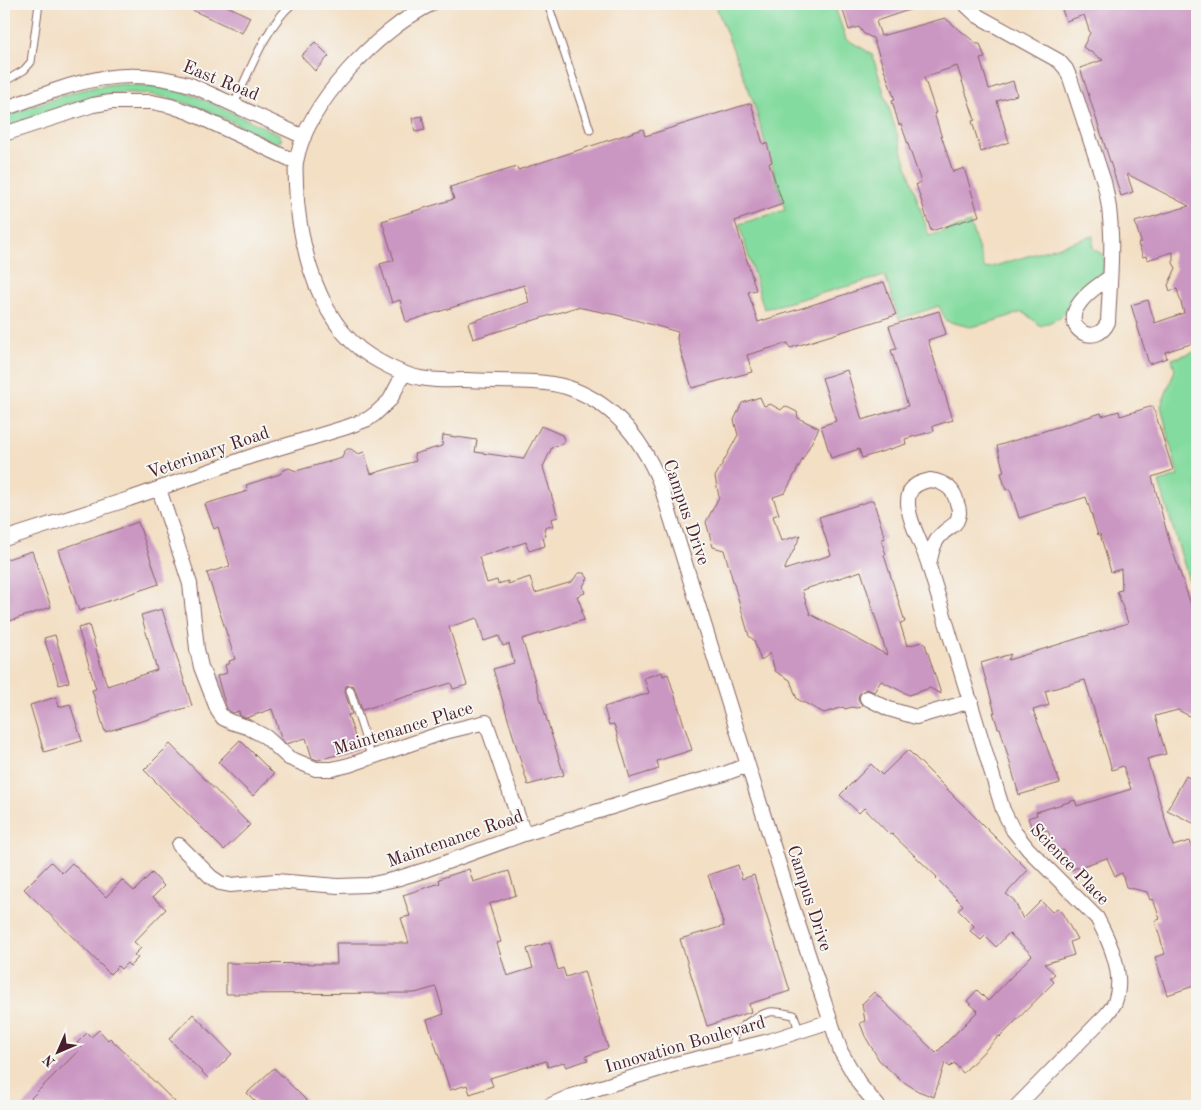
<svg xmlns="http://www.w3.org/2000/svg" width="1201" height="1110" font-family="'Old Standard TT',serif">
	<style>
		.green { fill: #84db9f; stroke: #677d65 }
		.building { fill: #ca96c2; fill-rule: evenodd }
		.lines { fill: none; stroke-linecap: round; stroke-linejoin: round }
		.lane-casing { stroke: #856261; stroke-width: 9 }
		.street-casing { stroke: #856261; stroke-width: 16 }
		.lane { stroke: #fff; stroke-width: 7 }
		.street { stroke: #fff; stroke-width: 14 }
		.labels { text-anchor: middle; stroke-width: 4; stroke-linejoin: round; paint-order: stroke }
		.street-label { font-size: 18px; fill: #4a1f2b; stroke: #f6f6f2 }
	</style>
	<rect width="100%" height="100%" fill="#f6f6f2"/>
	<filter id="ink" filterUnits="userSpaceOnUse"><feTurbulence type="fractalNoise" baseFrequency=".02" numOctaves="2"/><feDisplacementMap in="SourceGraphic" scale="10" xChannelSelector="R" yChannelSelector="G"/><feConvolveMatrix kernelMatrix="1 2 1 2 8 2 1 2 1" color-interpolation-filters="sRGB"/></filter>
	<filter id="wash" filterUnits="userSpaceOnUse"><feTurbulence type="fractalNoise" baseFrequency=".0096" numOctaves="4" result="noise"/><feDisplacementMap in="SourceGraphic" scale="20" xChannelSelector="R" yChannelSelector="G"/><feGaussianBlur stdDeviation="1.12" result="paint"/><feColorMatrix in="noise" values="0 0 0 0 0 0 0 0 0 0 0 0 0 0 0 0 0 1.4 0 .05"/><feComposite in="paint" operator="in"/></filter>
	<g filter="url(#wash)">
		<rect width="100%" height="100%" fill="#f3dfc4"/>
		<path class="green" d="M715,4H834L846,39L872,54L929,236L970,223L985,269L1093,236V249L1104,255L1103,272L1060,318L1041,326L1023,312L991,322L970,327L946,321L939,306L899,319L885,276L764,309L739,224L785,210L752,98Z
			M114,84L157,86L178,90L200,98L279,134L281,137V141L275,143C221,117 164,84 102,95C68,102 36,117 4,128V117C40,104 76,88 114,84Z
			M1197,351V607L1159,482L1178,476L1161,406L1175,370L1172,359Z"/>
		<g id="blocks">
			<path class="building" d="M179,4H223L250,17L242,33Z
				M841,4H921V6L876,21L881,36L945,18L977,44H980L985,58L980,59L989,89L1013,81L1017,95L997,101L1009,142L981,152L972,121L975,120L957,66L924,77L936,113H934L953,172L964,168L979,216L931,231L916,184L921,182L901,124L899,125L892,101L895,100L873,38L864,34L859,27L849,30Z
				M1060,4H1197V342L1165,352L1167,358L1149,364L1131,305L1148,300L1155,323L1184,313L1177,289L1170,291L1168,285L1176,268L1173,263V252L1147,260L1146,256L1143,257L1138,243L1141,242L1135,222L1189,206L1127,174L1133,192L1121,196L1080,68L1103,60L1083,47L1090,33L1084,15L1066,21Z
				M315,42L329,56L315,71L301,56Z
				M751,103L763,144L767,143L772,162L769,163L783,204L735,221L756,290L748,292L758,322L884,282L896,315L790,348L788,343L747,355L752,372L692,388L677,339L678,332L617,315L577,307L473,339L468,323L529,302L524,285L406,322L400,300L392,303L380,264L394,260L382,221L454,199L450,187L517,167L518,170L643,129L645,136Z
				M422,116L425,130L415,132L412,118Z
				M939,311L946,334L928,340L953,420L933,426L934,431L905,439L906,444L862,458L859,449L831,458L821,426L836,421L822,378L847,370L862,420L908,406L891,350L897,349L889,326Z
				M760,397L764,406L770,404L781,410L785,406L797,412L798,418L819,428L785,493L773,497L779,514L773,516L781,541L801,535L784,570L831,555L819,517L873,500L885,538L881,540L886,554L884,555L905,622L900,623L907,646L922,642L925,644L941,694L930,688L909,695L881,681L874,692L866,689L859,694L858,699L862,705L861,707L856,708L852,707L845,709L843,707L824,713L797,699L790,680L775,671L770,653L761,661L754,640L749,636L724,550L713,547L706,522L719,497L715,477L738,435L734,420L742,403ZM861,571L887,655L810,614L802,590Z
				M1153,406L1173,470L1152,477L1169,540L1197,622V720L1178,710L1155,716L1166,754L1147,759L1173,846L1190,841L1197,862V985L1167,995L1155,957L1165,954L1155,921L1160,919L1153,899L1150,900L1147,892L1126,887L1122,873L1115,876L1107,858L1070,870L1064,850L1055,852L1048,830L1042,831V829L1033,832L1028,818L1037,815L1036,812L1075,800L1077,806L1131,789L1123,766L1112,770L1085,680L1045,691L1049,705L1033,710L1060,783L1019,795L1000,728H998L993,712L995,713L981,663L1011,654L1008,660L1128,623L1117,591L1122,590L1121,569L1111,572L1100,534L1098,535L1086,497L1019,518L1010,489L1006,490L1001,473L1004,472L997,446L1101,413L1102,416L1119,411L1120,416Z
				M541,426L562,435L564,440L562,444L552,447L543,467L558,517L551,519L553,526L544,528L546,536L543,537L545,546L529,551L526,542L479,557L487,583L497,580L498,584L508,581V584L530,577L535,593L572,582L578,573H584L588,578L583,586L585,593L577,596L583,611H581L584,620L522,639L564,775L528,785L493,669L514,663L509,644L503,646L499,636L484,641L477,618L449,627L467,685L453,689L451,683L362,710L354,686L351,685L346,686L345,692L352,714L348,715L359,749L318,760L312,758L306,738L286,744L282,740L272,709L246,718L240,716L239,711L233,713L229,711L226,707L217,676L227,673L225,665L230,663L229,661L235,659L207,573L230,566L218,527L214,529L205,504L248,491L246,485L280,474L284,470L289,468L296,471L342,458L344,452L347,449H351L358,454L364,452L371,474L398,466L416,461L414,454L442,446L443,435L477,440L475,452L523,459Z
				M138,522L159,584L79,611L58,550Z
				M32,551L51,607L4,623V560Z
				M162,609L192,706L105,732L92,690L96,689L78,628L89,625L107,686L157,670L141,615Z
				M55,635L69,682L59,685L44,638Z
				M662,672L663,676L668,674L692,750L657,761L659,769L630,778L614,724L609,725L604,707L649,693L644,678Z
				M56,697L59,707L70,704L82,741L44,752L30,705Z
				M240,740L274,774L253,796L218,762Z
				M170,744L250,825L224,850L144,770Z
				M908,750L1028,870L1006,894L1014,900L1023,919L1041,901L1052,912L1057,908L1062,913L1077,939L1070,942L1074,955L1044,964L1055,974L1050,978L1054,982L1000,1037L999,1036L963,1073L954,1063L950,1067L945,1063L934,1097L918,1091L899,1079L879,1060L865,1036L860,1023L865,1021L862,1004L874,992L936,1053L978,1011L967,1001L977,990L988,1001L1032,955L1009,933L996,947L985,936L981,940L970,931L974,926L958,910L963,905L936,878L937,877L892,834L890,835L864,808L859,813L840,795L871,764L882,775Z
				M1186,776L1197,782V825L1167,810Z
				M51,862L62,873L72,863L106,897L122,880L134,891L152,873L164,886L153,897L166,909L134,942L141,948L134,955L138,958L130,966L127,963L121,969L118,966L110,974L24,889Z
				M738,865L742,879L754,875L790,991L749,1004L751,1012L707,1026L680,939L724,926L708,875Z
				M469,869L473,882L509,871L516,895L489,904L501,942L497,943L507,976L533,968L527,949L550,942L558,970L563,968L566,977L584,971L608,1048L586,1056L588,1060L566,1067L564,1062L548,1067L546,1061L503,1074L490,1078L493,1086L470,1094L467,1085L450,1090L427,1020L444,1014L436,987L415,993L226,994V963L337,964L336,943H409L401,918L410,916L403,895L440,883L439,879Z
				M193,1014L232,1054L208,1078L169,1039Z
				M99,1030L108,1040L110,1038L179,1106H23L82,1047L77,1043L87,1033L91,1037Z
				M274,1068L312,1106H260L247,1093Z"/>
		</g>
	</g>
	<g filter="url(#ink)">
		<use href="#blocks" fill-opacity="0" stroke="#856261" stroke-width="1"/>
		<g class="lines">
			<defs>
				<path id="lane" d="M548,4L590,130
					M4,82L24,70L31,62L39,4
					M234,104C249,73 266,26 292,4
					M350,690L371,756
					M735,1049L733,1035C743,1026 755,1015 770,1012C777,1011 787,1014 794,1015L799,1031"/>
				<path id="street" d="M431,4C379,30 307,102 296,162C295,169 296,177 296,185C297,214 302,241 310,268C321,302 339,337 370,356C388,367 407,377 427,379C440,381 453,380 466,380C495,382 539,379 566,387C613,402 642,439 660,483L790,900L841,1052L860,1085L878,1106
					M965,4L978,16L1059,61L1066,69L1070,78L1104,182C1116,227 1110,276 1108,322C1097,347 1065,331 1076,309C1083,295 1098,286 1110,277
					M4,109C71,84 119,63 191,85L304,137
					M4,134L93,105L111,102H152L171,106L191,113L296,162
					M930,480C944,482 954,488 957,503C959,508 960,513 958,518C956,526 947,528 942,534C933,542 931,554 929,566C924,547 903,513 909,495C911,485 921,482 930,480Z
					M159,489L190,584L197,649L201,667L218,711L223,718L231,722L247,727L266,737L289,758L316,769H332L349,765L445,732L486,722L524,834
					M4,539L129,499L255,455L347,427L368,419L375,414L390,400L404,373
					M929,566L1003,810L1013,830L1028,849L1097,918C1110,942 1125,975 1115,1002C1113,1007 1109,1011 1106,1015L1017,1106
					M867,698L889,709L916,717L971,701
					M179,845L211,877L220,883L230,885L276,881L338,886L368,885L396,879L425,870L524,834L683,785L721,775L748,765
					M549,1106L569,1097L679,1063L769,1041L831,1021"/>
			</defs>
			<use href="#lane" class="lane-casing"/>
			<use href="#street" class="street-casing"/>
			<use href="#lane" class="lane"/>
			<use href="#street" class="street"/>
		</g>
	</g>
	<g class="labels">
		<g class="street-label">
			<text transform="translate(221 80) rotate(22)" y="6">East Road</text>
			<text transform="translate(208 452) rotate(-19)" y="6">Veterinary Road</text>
			<text transform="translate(687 512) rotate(71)" y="6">Campus Drive</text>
			<text transform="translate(403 728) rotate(-17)" y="6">Maintenance Place</text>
			<text transform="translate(455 838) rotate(-19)" y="6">Maintenance Road</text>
			<text transform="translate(1070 864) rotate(46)" y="6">Science Place</text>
			<text transform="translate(810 898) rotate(72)" y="6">Campus Drive</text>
			<text transform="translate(685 1044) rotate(-16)" y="6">Innovation Boulevard</text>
		</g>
	</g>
	<rect width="1201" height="1110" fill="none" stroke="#f6f6f2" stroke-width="20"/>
	<g transform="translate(58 1052) rotate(225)" stroke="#f6f6f2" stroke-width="4" paint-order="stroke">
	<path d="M0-4L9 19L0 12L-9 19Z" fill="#4a1f2b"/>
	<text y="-8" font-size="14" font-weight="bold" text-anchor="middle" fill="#4a1f2b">N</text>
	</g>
</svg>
